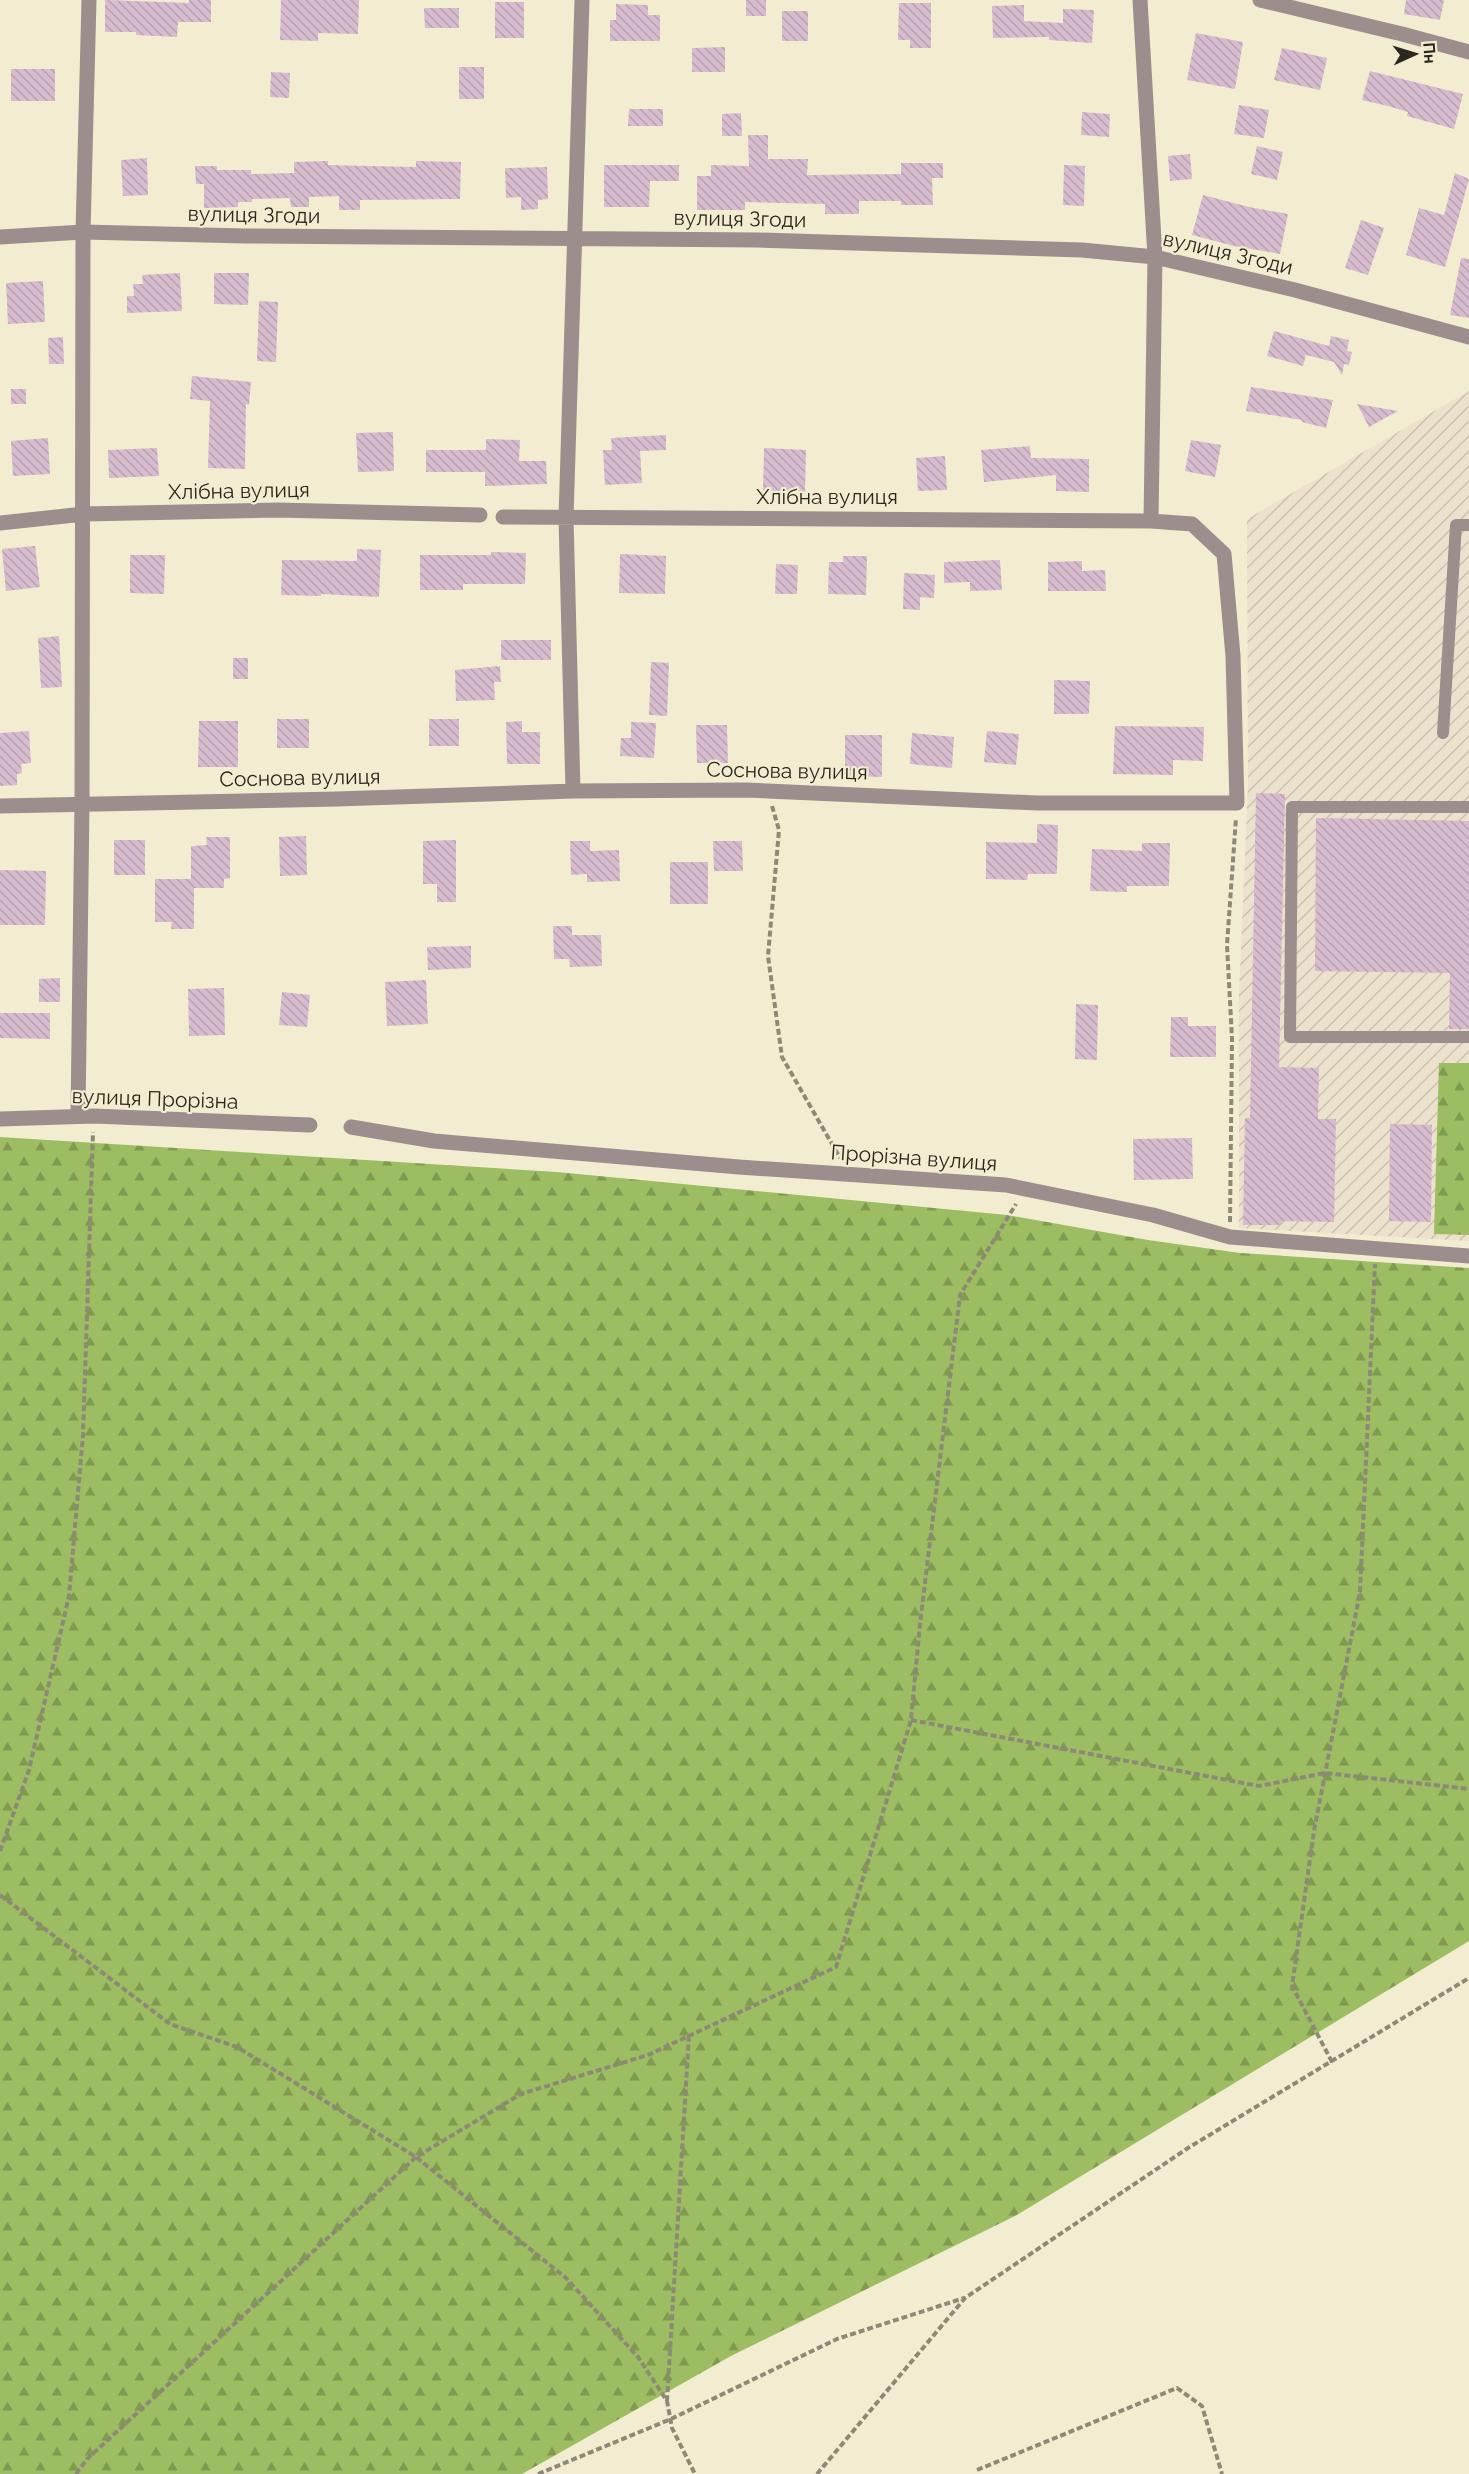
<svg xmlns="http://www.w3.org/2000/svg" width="1469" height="2474" font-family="Raleway,sans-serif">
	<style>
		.industrial { fill: url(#industrial-furrows) }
		.forest { fill: url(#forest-firs) }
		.building { fill: url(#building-back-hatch) }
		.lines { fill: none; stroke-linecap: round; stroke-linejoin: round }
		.path { stroke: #8d8976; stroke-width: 4; stroke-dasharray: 6 3; stroke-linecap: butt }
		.service { stroke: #9c8e8c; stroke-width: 12 }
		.minor { stroke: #9c8e8c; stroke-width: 15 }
		.labels { text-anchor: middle; stroke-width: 4.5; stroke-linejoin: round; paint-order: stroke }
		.street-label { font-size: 21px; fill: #2a281d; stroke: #f2edd1 }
	</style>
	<defs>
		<pattern id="industrial-furrows" width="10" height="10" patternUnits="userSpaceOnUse" patternTransform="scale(1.5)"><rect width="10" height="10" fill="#ece1cc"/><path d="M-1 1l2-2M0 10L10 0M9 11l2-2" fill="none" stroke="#cbc1af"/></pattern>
		<pattern id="forest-firs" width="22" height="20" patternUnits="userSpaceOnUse" patternTransform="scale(1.5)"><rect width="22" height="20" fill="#9dbd62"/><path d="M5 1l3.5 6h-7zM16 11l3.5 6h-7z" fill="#809a50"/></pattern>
		<pattern id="building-back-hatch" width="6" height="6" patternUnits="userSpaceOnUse" patternTransform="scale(1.5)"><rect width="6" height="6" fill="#d6bcce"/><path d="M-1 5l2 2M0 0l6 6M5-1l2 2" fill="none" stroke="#b8a2b0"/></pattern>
	</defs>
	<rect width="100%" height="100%" fill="#f2edd1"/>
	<path class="industrial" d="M1469,391V1241L1239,1228V994L1248,785L1247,519Z"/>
	<path class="forest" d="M1439,1063H1469V1235L1434,1234Z
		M0,1137L557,1172L1007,1215L1148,1240L1240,1253L1469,1268V1941L1015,2216L731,2356L522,2474H0Z"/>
	<path class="building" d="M105,0L189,3V0H211V22H178L177,37L136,35V32H105Z
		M281,0H359L358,34L318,33V41L280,40Z
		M746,0H766V16H746Z
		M1406,0H1444L1440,20L1404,14Z
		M495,2H524V38H495Z
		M899,3H931V48H910V40H898Z
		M616,4L648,5V15H660V41H610V20H616Z
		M1024,5V21L1063,23V9L1094,10L1092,43L1049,40V37L993,38L992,6Z
		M424,8H459V28H425Z
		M782,11H808V41H782Z
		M1196,33L1243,42L1235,89L1187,80Z
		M725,47V72H692V48Z
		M1282,48L1327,58L1320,90L1274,80Z
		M459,67H484V99H459Z
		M11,69H55V101H11Z
		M1370,71L1463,94L1454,129L1407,116L1408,112L1388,106L1362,100Z
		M271,72L290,73L289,98L270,97Z
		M1239,105L1269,110L1264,138L1234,134Z
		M629,109H663V126H628Z
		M1082,112L1110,114L1109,137L1081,135Z
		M741,113L742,136H722V114Z
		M748,135H768V159H808L807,175L901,174V163H943V178H932L933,205H901V201H859V214H825V204L745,202V210H697V176H711V165L749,166Z
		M1257,146L1283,152L1277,180L1251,174Z
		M1190,154L1192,179L1170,181L1168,156Z
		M147,158L148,195L123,196L121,160Z
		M328,161V165L416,167V161L461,162L460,199L360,200V210H339V196L309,197V207H291L290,198L252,199V202H238V207L204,208V184H196L195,166H217V170H251V174L294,173V162Z
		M604,165H679V181H650L649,207H604Z
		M1064,165L1085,166L1084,206L1063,205Z
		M547,167L548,199L538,200V209L521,210V197L506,198L505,168Z
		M1455,173L1469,179L1445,267L1406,255L1419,208L1444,215Z
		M1203,195L1249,207L1288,214L1280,254L1234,246L1192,235Z
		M1361,220L1384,228L1368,275L1345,268Z
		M1461,258L1469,259V318L1450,315Z
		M180,273L182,311L127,313V296H134L133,284H143L142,275Z
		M214,273H249L248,305L214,304Z
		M43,281L45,322L8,324L6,283Z
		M259,301L278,302L276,362L257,361Z
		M1274,331L1329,346L1331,336L1349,340L1347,351L1352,352L1349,365L1344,364L1342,375L1334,362L1306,355L1303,366L1267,356Z
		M63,337L64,364H49L48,338Z
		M192,376L251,382L249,405L246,404L245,469L208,468L210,401L190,399Z
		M1251,387L1333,400L1326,428L1302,422V420L1246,411Z
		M11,389H26V404H11Z
		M1357,404L1398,411L1369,427Z
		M393,432L394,471L358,472L356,433Z
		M666,435V450L640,451L642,483L605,485L603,450H612L611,438Z
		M48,438L50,474L13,476L11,441Z
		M486,439L520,440L519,461H546L547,484L485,486V472H426V450H486Z
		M1191,440L1221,445L1215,477L1185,471Z
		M1030,446L1031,458L1089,459V492L1056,491V475L984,482L981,450Z
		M157,448L159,476L109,478L108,450Z
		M764,448L806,450L805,492L763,491Z
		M945,456L947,490L918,491L916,458Z
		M35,546L40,587L6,591L2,549Z
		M357,549L381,550L379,597L321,594V596L281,595L282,560L357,561Z
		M491,552L526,553L525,584H463V590H420V555H491Z
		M620,554L666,556L665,594L619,593Z
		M130,555H165L164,594L130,593Z
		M843,556H867L866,595L828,594L829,562H843Z
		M1000,560L1002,590L970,591V582L944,583V562Z
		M1082,561V571L1105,570L1106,591H1048V562Z
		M776,564L798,565L797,594H775Z
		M904,573L935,575L934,598L920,597V610L903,609Z
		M59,636L62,687L41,688L38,638Z
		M501,640H551V660H501Z
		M233,658H248V679H233Z
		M651,662L669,663L667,716L649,715Z
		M500,666L501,682H494L495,700L456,701L455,670Z
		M1054,680L1090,681L1089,714H1054Z
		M277,719H309V748H277Z
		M429,719H459V746H429Z
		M199,721H238V767H198Z
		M522,721V732H540V764H507L506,722Z
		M631,722L656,723L654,758L620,756L621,738H631Z
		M696,725H727L728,763H697Z
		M1115,726L1204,727L1203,761L1173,760V775L1113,774Z
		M29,731L31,763L21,764L22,773L17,774V785L0,786V733Z
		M987,731L1019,734L1016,765L984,762Z
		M912,733L954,737L952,768L910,764Z
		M845,735H882V777L845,776Z
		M1256,793L1285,794L1279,1067L1319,1068L1318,1119H1336L1334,1222L1281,1221V1225H1243L1245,1118H1250Z
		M1316,818L1469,821V1029H1449L1450,973L1315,971Z
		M1037,824L1058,825L1057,874H1028L1027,880L986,879V842L1037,843Z
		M306,836L307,875L280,876L279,837Z
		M206,837H230V878L224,879V888H194V929H171L172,922H155V879H191V846L207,845Z
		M114,840H145V875H114Z
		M456,840V902H437V884H423V841Z
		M570,841H590V851L619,850L620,881L587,882V874L571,875Z
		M713,841H742L743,871H714Z
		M1142,843H1170L1169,886H1127V892L1090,891L1092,849L1142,851Z
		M670,862H708V904H670Z
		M0,870L46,871L45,925H0Z
		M553,926H572V935H601L602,966L570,967L569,959H554Z
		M471,946V968L428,970L427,947Z
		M60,978V1002H39V979Z
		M426,980L428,1024L387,1026L385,982Z
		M224,988L225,1035L189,1036L188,989Z
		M282,992L310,995L307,1027L279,1025Z
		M1076,1004L1098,1005L1097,1060L1075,1059Z
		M0,1013H50V1039L0,1038Z
		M1171,1017H1188V1026H1216V1057H1170Z
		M1390,1124L1432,1125L1431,1222L1389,1221Z
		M1192,1138L1193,1179L1134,1180L1133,1139Z"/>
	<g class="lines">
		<path class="path" d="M772,806L779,830L768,956L782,1057L840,1158
			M1230,1222L1232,1039L1227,945L1236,818
			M911,1720L1259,1786L1325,1773L1469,1789
			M0,1851L29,1770L69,1596L83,1435L93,1132
			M0,1895L170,2024L237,2047L416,2157L566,2278L638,2357L667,2401L672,2428L695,2474
			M1332,2062L1292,1986L1314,1831L1360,1592L1375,1264
			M667,2401L689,2035
			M977,2470L1177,2388L1202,2406L1222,2474
			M76,2474L87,2459L416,2157L521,2094L648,2055L836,1967L911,1720L920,1624L960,1295L1016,1204
			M538,2474L671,2419L837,2339L964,2298
			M817,2474L965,2298L1188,2148L1469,1978"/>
		<path class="service" d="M1443,733L1456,525H1469
			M1469,807H1292L1290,1037H1469"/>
		<path class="minor" d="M1140,0L1155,257L1151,521
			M1260,0L1402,34L1469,52
			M0,237L83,232L245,236L758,240L1082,250L1155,257L1295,290L1469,337
			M0,523L84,514L278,510L480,515
			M573,791L566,518L582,0
			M0,806L337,799L573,791L745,790L1037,803H1237L1233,656L1224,554L1192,524L1151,521L503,517
			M78,1116L82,803L83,232L89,0
			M0,1119L94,1116L310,1125
			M351,1127L434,1141L739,1167L1006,1185L1153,1215L1230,1237L1469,1256"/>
	</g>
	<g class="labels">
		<g class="street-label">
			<text transform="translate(254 215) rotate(1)" y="7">вулиця Згоди</text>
			<text transform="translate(740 219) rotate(1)" y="7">вулиця Згоди</text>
			<text transform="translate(1228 253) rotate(13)" y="7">вулиця Згоди</text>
			<text transform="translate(239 491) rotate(-1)" y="7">Хлібна вулиця</text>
			<text x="827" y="504">Хлібна вулиця</text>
			<text transform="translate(787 771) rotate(1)" y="7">Соснова вулиця</text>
			<text transform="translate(300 778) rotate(-1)" y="7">Соснова вулиця</text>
			<text transform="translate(155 1099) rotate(2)" y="7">вулиця Прорізна</text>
			<text transform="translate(914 1158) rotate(4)" y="7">Прорізна вулиця</text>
		</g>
	</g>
	<g transform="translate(1415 54) rotate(86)" stroke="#f2edd1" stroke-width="4.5" paint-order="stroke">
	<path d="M0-4.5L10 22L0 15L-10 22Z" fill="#2a281d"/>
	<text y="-9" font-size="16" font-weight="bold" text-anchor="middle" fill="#2a281d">Пн</text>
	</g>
</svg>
